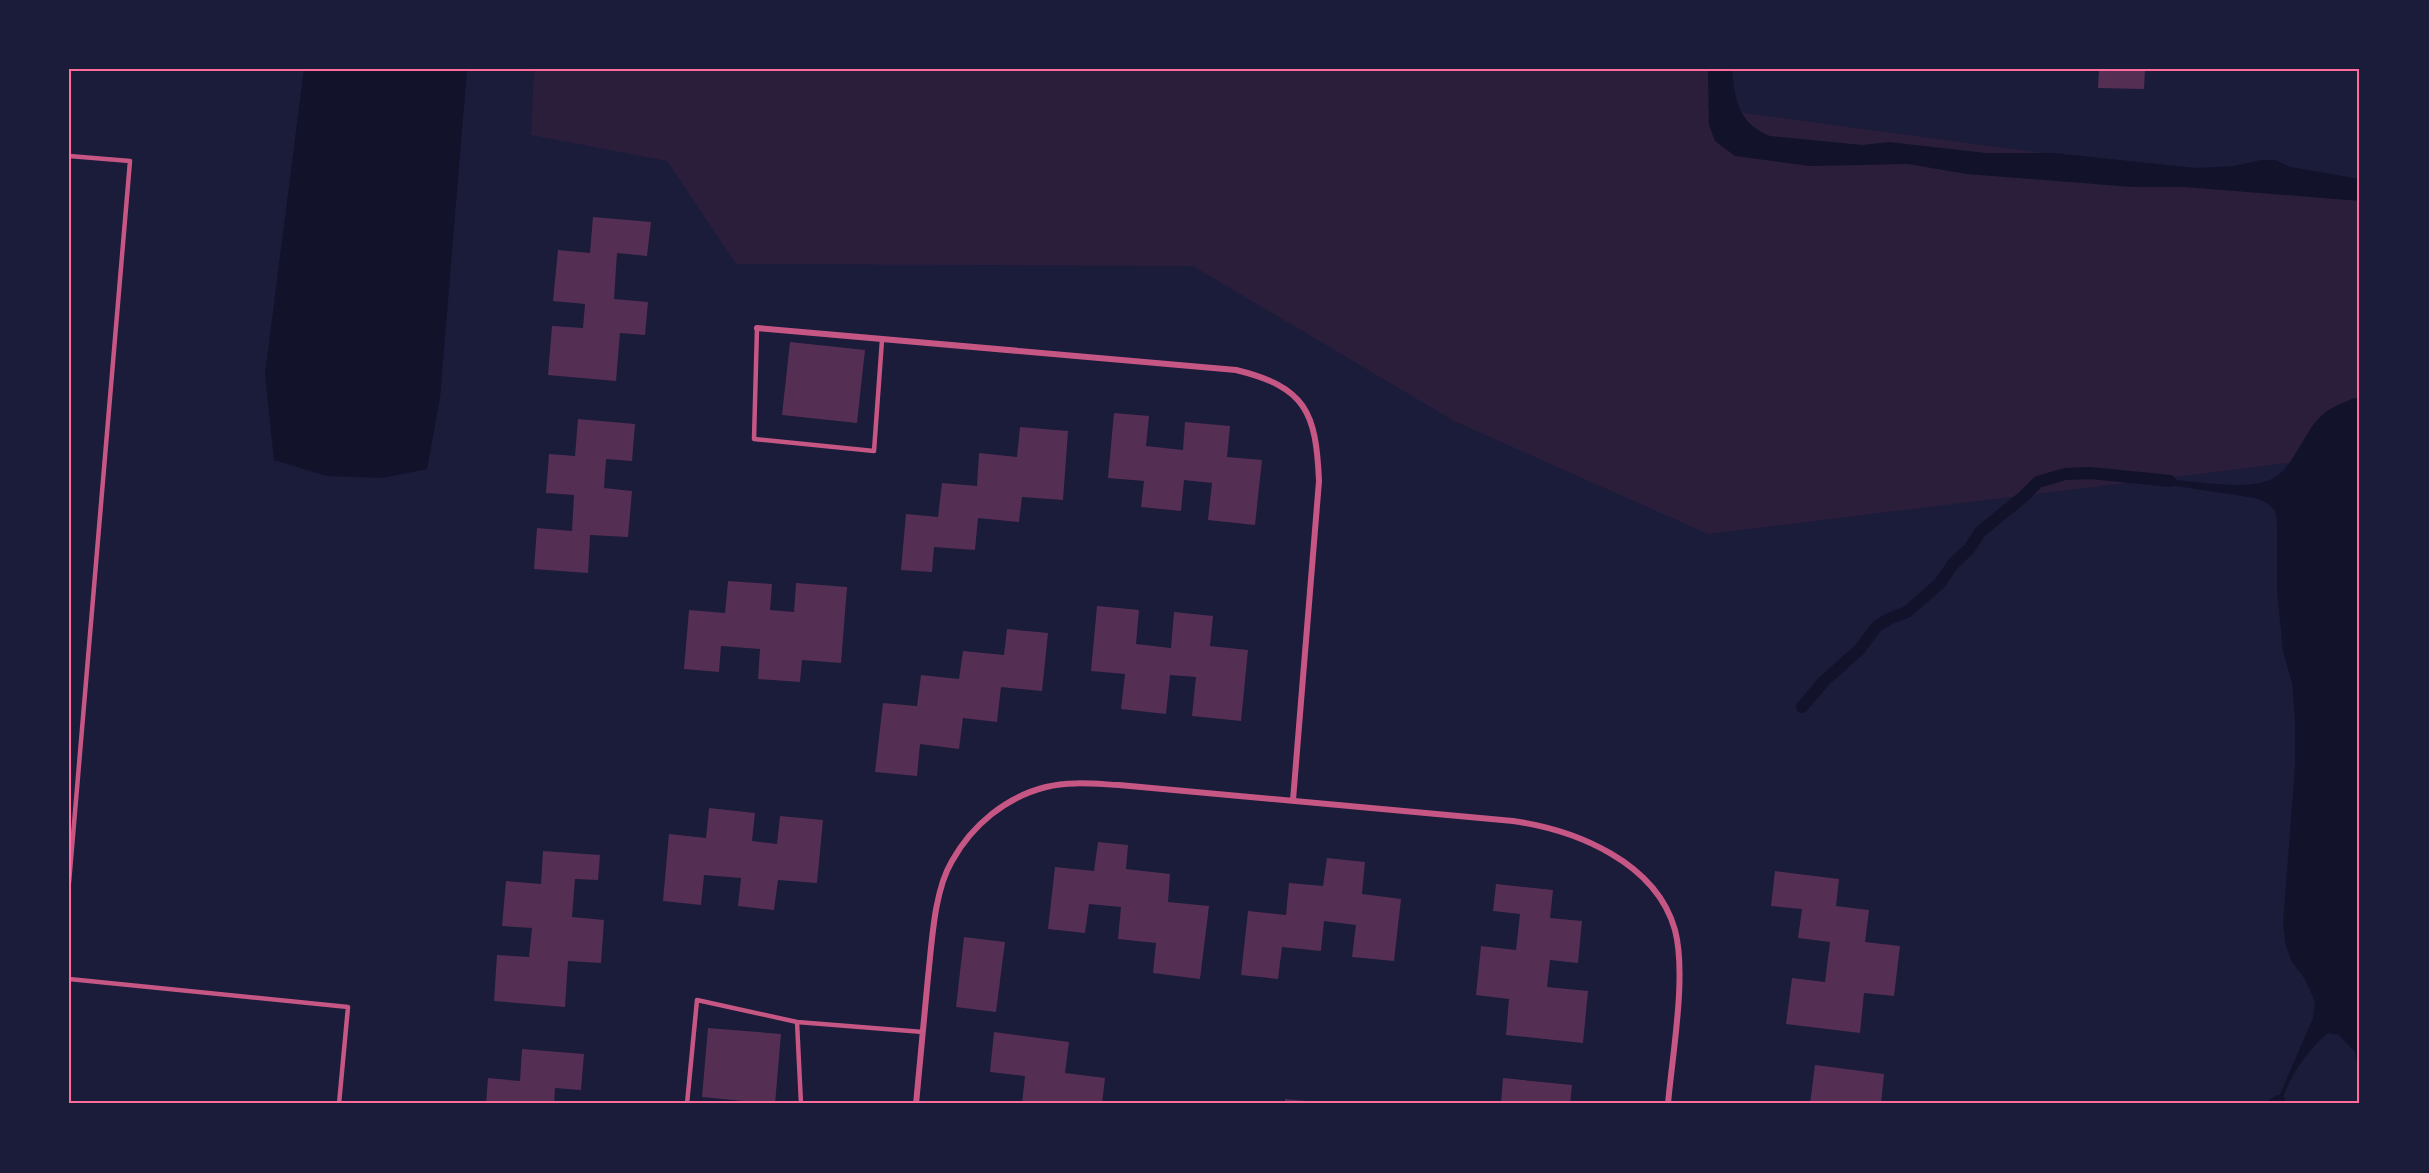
<svg xmlns="http://www.w3.org/2000/svg" width="2429" height="1173" font-family="Quicksand,sans-serif">
	<style>
		.green { fill: #2a1e3b }
		.water { fill: #12122b }
		.lines { fill: none; stroke-linecap: round; stroke-linejoin: round }
		.stream { stroke: #12122b; stroke-width: 12 }
		.building { fill: #542f53 }
		.service { stroke: #c65784; stroke-width: 4.5 }
		.minor { stroke: #c65784; stroke-width: 6 }
		.neatline { fill: none; stroke: #ff6b9d; stroke-width: 2 }
	</style>
	<rect width="100%" height="100%" fill="#1b1b3a"/>
	<path class="green" d="M534,69H1711L1708,108L2360,196V443L2289,463L1708,534L1454,421L1193,266L736,264L667,161L531,135Z"/>
	<path class="water" d="M304,69H467L440,398L427,469L382,478L327,476L274,460L265,374Z
		M1708,69H1732C1735,101 1738,123 1770,136L1862,145L1889,142L1986,153H2053L2195,168L2234,166L2261,160H2275L2290,167L2360,179V201L2185,187H2132L1967,174L1908,164L1810,166L1735,156L1715,141L1709,125Z
		M2354,398H2360V1079L2355,1052L2339,1035L2328,1033C2308,1049 2290,1076 2282,1100L2277,1101L2313,1018L2315,1002L2305,979L2292,962L2286,946L2283,924L2295,766V718L2292,683L2283,651L2277,590V522L2275,510L2267,503L2255,498L2169,485L2168,482L2174,480C2202,482 2244,490 2270,480C2291,472 2303,435 2318,419C2328,408 2341,404 2354,398Z"/>
	<g class="lines">
		<path class="stream" d="M1802,707L1824,681L1859,650L1877,626L1891,618L1907,612L1940,583L1953,564L1969,549L1980,532L2023,497L2038,482L2065,474L2090,473L2170,481
			M2274,1104L2279,1101"/>
	</g>
	<path class="building" d="M2099,69H2145L2144,89L2098,88Z
		M593,217L651,222L647,256L617,253L614,299L648,302L645,335L620,333L616,381L548,375L552,326L583,328L585,304L553,301L558,250L590,253Z
		M790,342L865,350L857,423L782,415Z
		M1114,413L1149,416L1146,446L1183,450L1185,422L1230,426L1227,457L1262,460L1255,525L1208,520L1212,483L1184,480L1181,511L1141,507L1144,481L1108,478Z
		M578,419L635,424L632,461L606,459L604,488L632,491L628,537L590,535L588,573L534,569L537,528L572,531L574,495L546,493L549,454L575,456Z
		M1020,427L1068,431L1063,500L1022,497L1019,522L978,518L975,550L934,547L932,572L901,570L906,514L938,517L942,483L977,486L979,453L1017,457Z
		M728,581L772,584L770,610L794,612L796,583L847,587L841,663L802,660L800,682L758,679L760,649L721,646L719,672L684,669L689,610L725,613Z
		M1097,606L1139,610L1136,644L1171,648L1174,612L1213,616L1210,646L1248,650L1241,721L1192,716L1196,677L1170,675L1166,714L1121,709L1125,674L1091,671Z
		M1007,629L1048,633L1042,691L1001,687L997,722L963,718L959,749L920,744L917,776L875,772L883,703L917,706L921,675L959,679L963,651L1004,655Z
		M709,808L755,813L752,841L777,844L780,816L823,820L817,883L778,880L774,910L738,906L741,878L704,875L701,905L663,901L669,834L706,838Z
		M1098,842L1128,845L1126,869L1170,874L1168,902L1209,906L1200,979L1153,973L1156,943L1118,939L1121,907L1089,904L1085,933L1048,929L1055,867L1094,871Z
		M543,851L600,855L598,880L575,879L572,917L604,920L601,963L568,961L565,1007L494,1001L497,955L529,957L532,928L502,926L506,881L541,884Z
		M1327,858L1365,862L1362,894L1401,899L1394,961L1352,957L1356,925L1324,921L1321,951L1282,947L1278,979L1241,975L1248,911L1286,915L1289,883L1323,886Z
		M1775,871L1839,879L1836,906L1869,910L1865,942L1900,946L1894,996L1864,993L1860,1033L1786,1024L1792,978L1825,982L1830,942L1798,938L1802,909L1771,906Z
		M1496,884L1553,890L1550,918L1582,921L1578,963L1550,960L1547,987L1588,991L1583,1043L1506,1035L1509,999L1476,995L1481,946L1516,950L1520,914L1493,911Z
		M964,937L1005,942L996,1012L956,1007Z
		M708,1028L781,1034L775,1104L702,1097Z
		M994,1032L1069,1042L1065,1073L1105,1078L1102,1104H1022L1025,1076L990,1072Z
		M522,1049L584,1054L581,1090L555,1088L554,1104H486L488,1078L520,1081Z
		M1815,1065L1884,1074L1881,1104H1810Z
		M1503,1078L1572,1085L1570,1104H1501Z
		M1285,1099L1318,1102L1317,1104H1285Z"/>
	<g class="lines">
		<path class="service" d="M69,156L130,161L69,883
			M757,328L754,439L874,451L882,340
			M69,979L348,1007L339,1104
			M797,1022L801,1104
			M687,1104L697,1000L797,1022L923,1032"/>
		<path class="minor" d="M757,328L1236,370C1306,387 1316,412 1319,481L1293,800
			M916,1104C920,1062 924,1019 928,977C932,942 934,891 952,861C972,825 1006,797 1046,787C1069,781 1096,784 1119,785L1513,821C1576,830 1656,862 1675,930C1687,976 1672,1056 1668,1104"/>
	</g>
	<rect width="2429" height="1173" fill="none" stroke="#1b1b3a" stroke-width="141"/>
	<rect x="70" y="70" width="2288" height="1032" class="neatline"/>
</svg>
